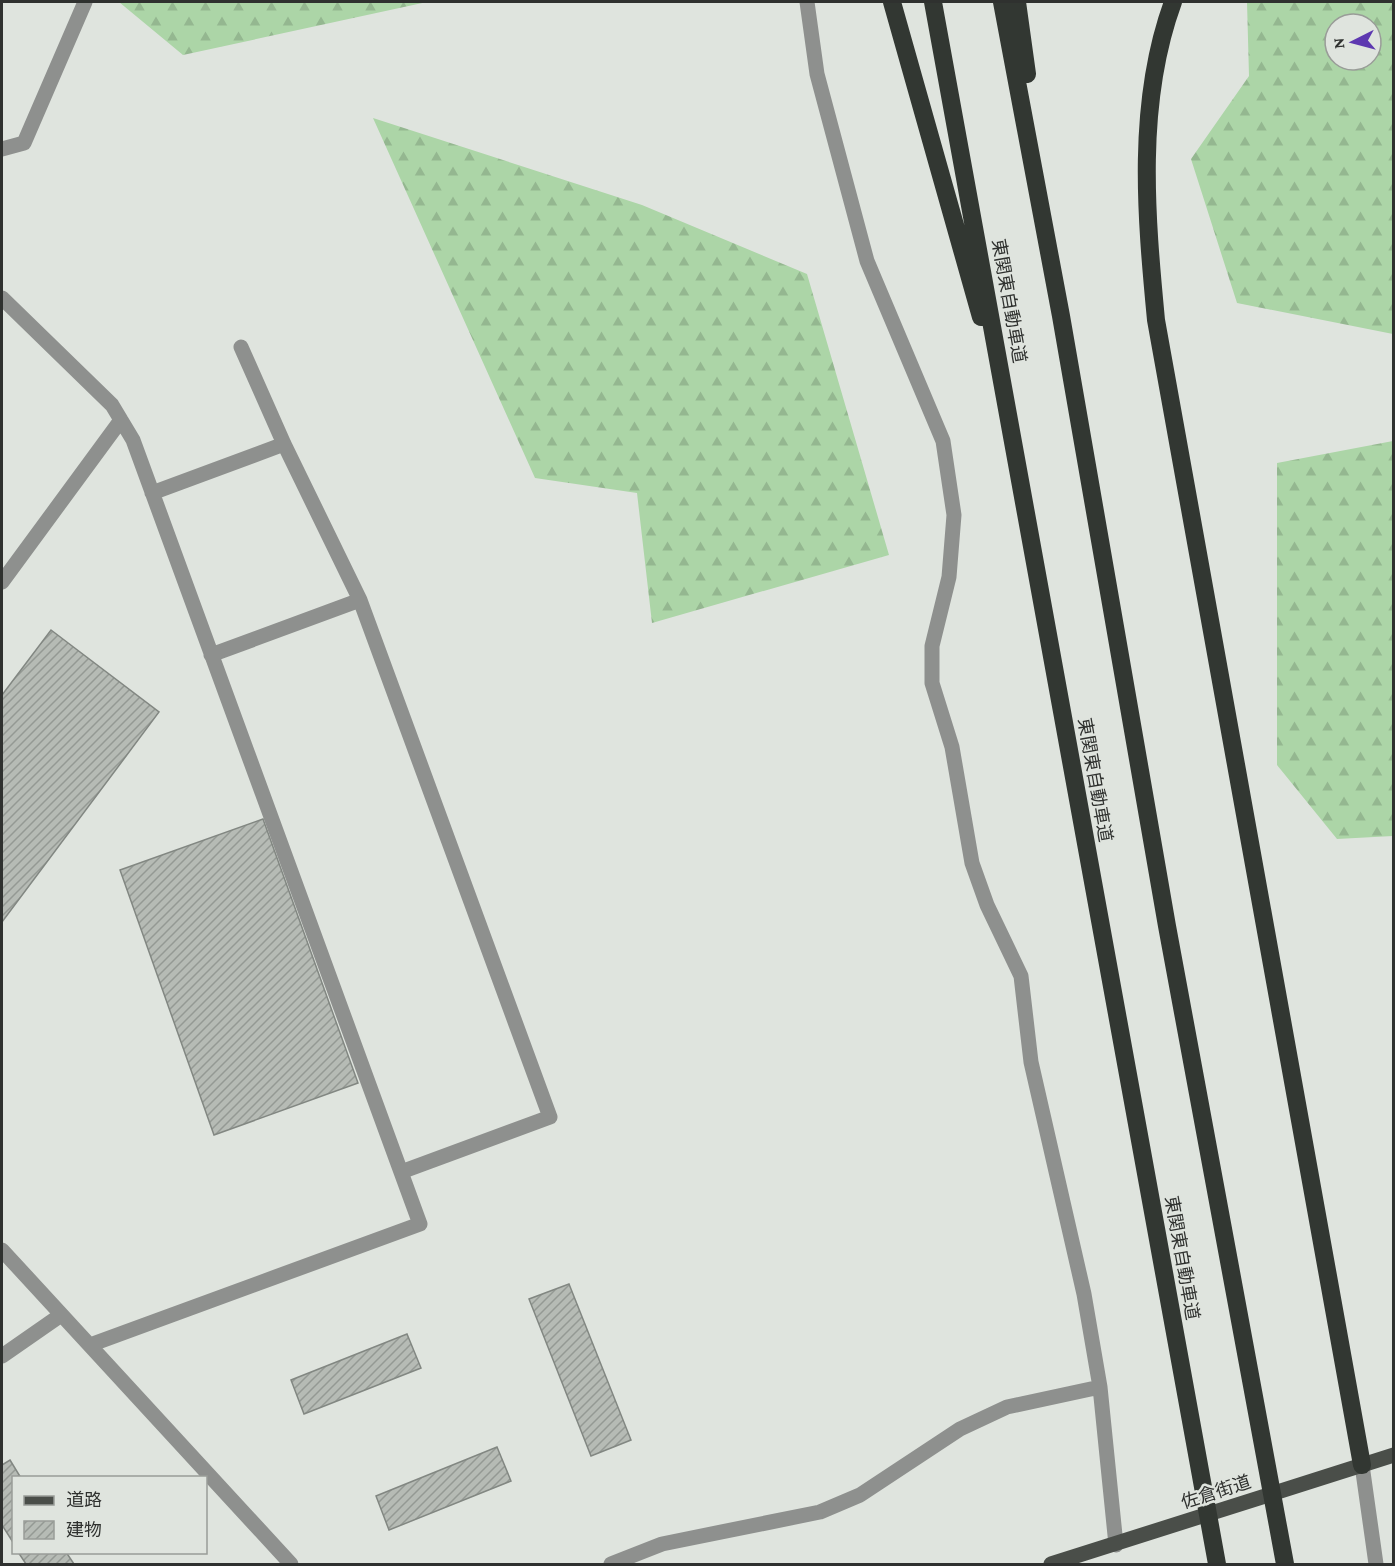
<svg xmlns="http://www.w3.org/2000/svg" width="1395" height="1566" font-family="'Crimson Pro','Noto Sans JP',serif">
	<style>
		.forest { fill: url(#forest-firs); fill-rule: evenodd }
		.building { fill: url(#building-hatch); stroke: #828782; stroke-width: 1.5 }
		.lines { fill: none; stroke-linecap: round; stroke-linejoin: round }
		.minor { stroke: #8e908e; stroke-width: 15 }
		.major { stroke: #4a4e49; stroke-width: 15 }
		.highway { stroke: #323732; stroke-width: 18 }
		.labels { text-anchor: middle; stroke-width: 5; stroke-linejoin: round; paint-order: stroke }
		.street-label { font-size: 18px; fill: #2f312f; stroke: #dfe4de }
	</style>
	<defs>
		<pattern id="forest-firs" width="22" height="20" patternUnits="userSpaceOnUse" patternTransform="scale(1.5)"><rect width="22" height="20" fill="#acd5a7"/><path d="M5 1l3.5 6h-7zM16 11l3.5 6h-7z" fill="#94b790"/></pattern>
		<pattern id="building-hatch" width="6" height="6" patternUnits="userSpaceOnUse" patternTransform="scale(1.5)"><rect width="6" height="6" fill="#b6bbb5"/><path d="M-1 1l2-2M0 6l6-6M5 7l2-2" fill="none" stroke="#949994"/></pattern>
	</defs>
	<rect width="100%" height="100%" fill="#dfe4de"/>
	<path class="forest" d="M119,2H427L183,55Z
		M1247,2H1393V334L1237,303L1191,159L1249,76ZM1335,24H1371V60H1335Z
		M373,118L642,205L807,274L889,555L652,623L637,493L535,478Z
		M1393,441V836L1337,839L1277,765V463Z"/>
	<path class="building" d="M51,630L159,712L2,922V695Z
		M263,819L358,1083L214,1135L120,870Z
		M569,1284L631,1440L591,1456L529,1299Z
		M407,1334L421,1368L304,1414L291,1380Z
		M497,1447L511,1481L389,1530L376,1496Z
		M10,1460L21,1478H14V1544L2,1525V1465Z
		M18,1552H66L74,1564H26Z"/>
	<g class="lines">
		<path class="minor" d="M807,2L817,74L867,261L943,441L954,515L949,577L932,646V683L952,747L972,863L987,905L1021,976L1031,1062L1084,1294L1100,1387L1116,1545
			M2,149L24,143L85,2
			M2,298L112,405L133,440L420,1224L90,1345
			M241,347L284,444L360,600L550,1117L401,1172
			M152,493L284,444
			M2,582L121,420
			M211,655L360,600
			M2,1250L291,1564
			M2,1356L61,1315
			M1362,1465L1376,1564
			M611,1564L662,1544L820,1512L860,1495L960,1429L1007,1407L1100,1387"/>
		<path class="major" d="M1051,1564L1394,1455"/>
		<path class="highway" d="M892,2L981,317
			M933,2L1217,1564
			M1002,2L1061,316L1167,926L1285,1564
			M1017,2L1027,74
			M1173,2C1136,103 1146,215 1156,320L1362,1465"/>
	</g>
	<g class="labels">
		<g class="street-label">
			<text transform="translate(1009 301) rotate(80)" y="6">東関東自動車道</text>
			<text transform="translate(1095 780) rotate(80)" y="6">東関東自動車道</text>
			<text transform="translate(1182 1258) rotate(80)" y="6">東関東自動車道</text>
			<text transform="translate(1216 1492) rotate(-18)" y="6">佐倉街道</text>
		</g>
	</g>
	<rect width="1395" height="1566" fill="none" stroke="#2f312f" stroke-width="6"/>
	<rect x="12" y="1476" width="195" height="78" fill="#dfe4de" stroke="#999c98" stroke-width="1.5"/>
	<rect x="24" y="1496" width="30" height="9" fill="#4a4e49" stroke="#999c98" stroke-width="1.5"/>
	<text x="66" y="1506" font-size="18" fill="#2f312f">道路</text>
	<rect x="24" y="1521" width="30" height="18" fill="url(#building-hatch)" stroke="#999c98" stroke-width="1.5"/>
	<text x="66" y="1536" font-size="18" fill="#2f312f">建物</text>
	<g transform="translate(1353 42) rotate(264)"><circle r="28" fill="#dfe4de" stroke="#999c98" stroke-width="1.5"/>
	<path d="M0-4.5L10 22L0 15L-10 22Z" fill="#5d38b0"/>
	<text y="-9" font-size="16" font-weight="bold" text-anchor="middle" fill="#2f312f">N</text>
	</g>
</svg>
